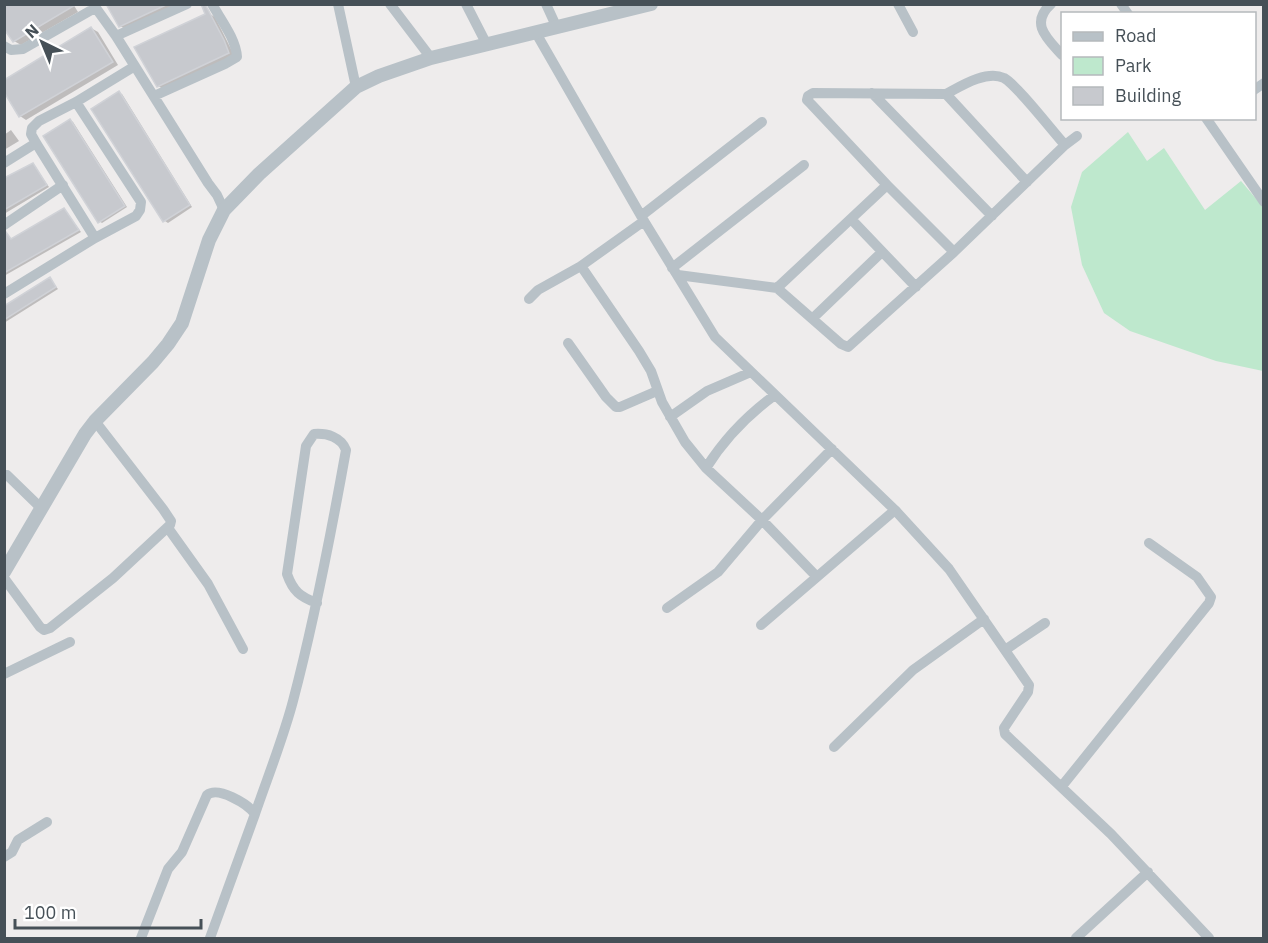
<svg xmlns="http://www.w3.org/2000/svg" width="1268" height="943" font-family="'IBM Plex Sans',sans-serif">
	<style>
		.green { fill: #bee8cd }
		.shadow { fill: #0003 }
		.building { fill: #c7c9ce; stroke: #d0d2d7; stroke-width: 1.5 }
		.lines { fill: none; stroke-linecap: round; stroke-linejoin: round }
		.minor { stroke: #b8c1c7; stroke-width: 10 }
		.tertiary { stroke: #b8c1c7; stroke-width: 14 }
	</style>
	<rect width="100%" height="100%" fill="#eeecec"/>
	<path class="green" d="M1128,132L1147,161L1164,148L1205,210L1241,181L1263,207V371L1216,361L1130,331L1104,313L1082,265L1071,207L1082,172Z"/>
	<path class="shadow" d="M73,4L78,12L21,45L14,41Z
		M107,4H183L127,30L120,26Z
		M208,13L215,17L235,57L165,90L158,86Z
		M91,28L98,32L118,65L26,120L20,116Z
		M119,93L122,94L192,207L168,223L165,221Z
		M70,120L73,122L127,207L102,223L99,221Z
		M11,130L19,141L4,150V135Z
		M33,164L49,187L4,214V180Z
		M64,209L81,232L4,276V242L12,240Z
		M50,279L58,289L4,323V307Z"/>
	<path class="building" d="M4,4H77L13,42L4,29Z
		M106,4H168L119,27Z
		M201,4H205L224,40L229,53L157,87L134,47L205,14Z
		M91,27L113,62L19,117L4,92V80Z
		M119,91L190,205L163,222L91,109Z
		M70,119L125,206L98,223L43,136Z
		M33,163L47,185L4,210V178Z
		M64,208L79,230L4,273V232H6L11,239Z
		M50,277L56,287L4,320V306Z"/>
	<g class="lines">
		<path class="minor" d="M93,4L116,36L208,183L217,195L224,210
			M338,4L356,87
			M390,4L431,58
			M466,4L486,43
			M546,4L557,28
			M898,4L913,32
			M1051,4C1029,24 1048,39 1062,55
			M1121,4L1128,14
			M536,33L644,221L715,337L895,510L949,569L1029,685L1028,692L1004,728L1005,734L1111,834L1209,938
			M116,36L187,4
			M4,46L11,50L23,49L95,8
			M1254,90L1264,83
			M872,93L992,216
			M946,94C961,86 986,70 1004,78C1017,85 1053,132 1065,145
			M154,96L225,64L237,57C236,39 221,20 212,4
			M1206,118L1264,202
			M4,163L36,143
			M641,216L762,122
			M851,219L916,287
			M4,225L63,185
			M95,238L36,143L31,134L32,128L39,121L76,102L135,66
			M954,252L887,185L811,104L807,100L808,96L813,93L946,94L1027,182
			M581,266L639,351L651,371L662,402L685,442L706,468L762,520L817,577
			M672,268L804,165
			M678,275L777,288L841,344L848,347L954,252L1065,145L1077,136
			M777,288L887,185
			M4,294L95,238L136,216L140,210L141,202L76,102
			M529,299L538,290L581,266L644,221
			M813,318L882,252
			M568,343L606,397L616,407H620L657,391
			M670,417L707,391L751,372
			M706,468C725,438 746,416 775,395
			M4,475H7L41,508
			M168,528L208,584L243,649
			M4,578L40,627L44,630L50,628L113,578L170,525L171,521L163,509L95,421
			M667,608L718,572L762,520L832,449
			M761,625L895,510
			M1005,650L1045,623
			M4,674L70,642
			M834,747L913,670L984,619
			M1062,786L1209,603L1211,597L1197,577L1149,543
			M255,814C268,776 283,739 293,701C315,618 331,534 346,450C341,437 327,433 314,434L306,446L287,574C293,591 300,597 317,603
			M4,857L12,852L18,840L47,822
			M141,938L168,869L182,852L207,795C218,786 248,804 255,814L210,938
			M1076,938L1148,872"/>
		<path class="tertiary" d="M4,572L85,434L95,421L153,362L168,344L182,323L209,240L224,210L259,174L356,87L379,76L431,58L651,4"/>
	</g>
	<rect width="1268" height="943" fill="none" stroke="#465057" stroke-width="12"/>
	<rect x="1061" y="12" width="195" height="108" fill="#ffffff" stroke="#b5b9bc" stroke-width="1.5"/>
	<rect x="1073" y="32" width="30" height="9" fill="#b8c1c7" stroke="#b5b9bc" stroke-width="1.5"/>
	<text x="1115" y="42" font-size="18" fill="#465057">Road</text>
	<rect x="1073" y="57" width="30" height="18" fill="#bee8cd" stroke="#b5b9bc" stroke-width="1.5"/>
	<text x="1115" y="72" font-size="18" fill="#465057">Park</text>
	<rect x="1073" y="87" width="30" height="18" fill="#c7c9ce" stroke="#b5b9bc" stroke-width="1.5"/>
	<text x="1115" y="102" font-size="18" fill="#465057">Building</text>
	<g transform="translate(42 42) rotate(317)" stroke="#ffffff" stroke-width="4.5" paint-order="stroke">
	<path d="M0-4.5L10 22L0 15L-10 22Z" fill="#465057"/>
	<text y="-9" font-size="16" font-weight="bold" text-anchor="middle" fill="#465057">N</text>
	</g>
	<path d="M15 919v9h186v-9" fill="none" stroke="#465057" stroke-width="3"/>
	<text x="24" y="919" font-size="18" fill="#465057" stroke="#ffffff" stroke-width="4.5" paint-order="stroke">100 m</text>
</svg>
